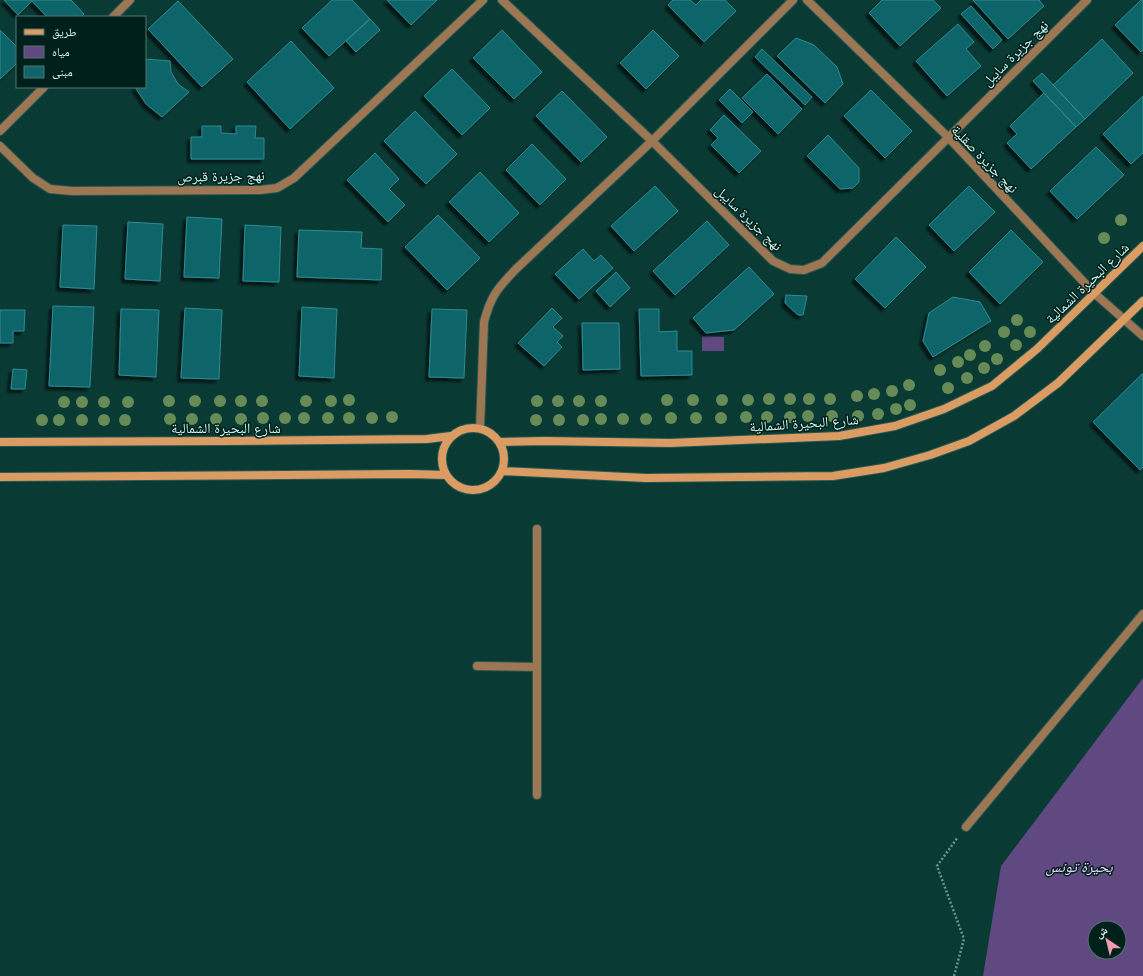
<svg xmlns="http://www.w3.org/2000/svg" width="1143" height="976" font-family="'PT Sans','Noto Naskh Arabic',sans-serif">
	<style>
		.water { fill: #604880; fill-rule: evenodd }
		.building { fill: #0f656b; stroke: #2e8a91; filter: url(#shadow) }
		.lines { fill: none; stroke-linecap: round; stroke-linejoin: round }
		.service-casing { stroke: #295852; stroke-width: 10 }
		.pedestrian-casing { stroke: #295852; stroke-width: 10 }
		.minor-casing { stroke: #295852; stroke-width: 10 }
		.secondary-casing { stroke: #295852; stroke-width: 10 }
		.path { stroke: #69958e; stroke-width: 2.5; stroke-dasharray: 2 2; stroke-linecap: butt }
		.service { stroke: #9d7653; stroke-width: 8 }
		.pedestrian { stroke: #9d7653; stroke-width: 8 }
		.minor { stroke: #9d7653; stroke-width: 8 }
		.secondary { stroke: #da9c63; stroke-width: 8 }
		.tree { fill: #668b56 }
		.labels { text-anchor: middle; stroke-width: 3; stroke-linejoin: round; paint-order: stroke }
		.street-label { font-size: 14px; fill: #cff7ef; stroke: #00201b }
		.water-label { font-size: 15px; font-style: italic; fill: #e6d9fc; stroke: #00201b }
	</style>
	<defs>
		<filter id="shadow"><feDropShadow dx="-3.5" dy="3.5" stdDeviation="1" flood-color="#0009"/></filter>
	</defs>
	<rect width="100%" height="100%" fill="#093a34"/>
	<path class="water" d="M702,336L724,337V351H702Z
		M1143,678V976H983L1001,866ZM1095,928H1119V952H1095Z"/>
	<path class="building" d="M4,0H71L84,14L81,17H47L32,1L18,15Z
		M332,0H352L370,19L329,56L302,28Z
		M387,0H437L411,25Z
		M673,0H690L696,5L701,0H725L736,11L704,42L668,5Z
		M882,0H933L941,8L900,46L869,13Z
		M973,0H1039L1044,6L1008,39Z
		M1141,0H1143V50L1141,52L1115,25Z
		M178,1L233,59L202,87L148,29Z
		M971,6L1002,40L993,49L961,14Z
		M370,19L380,30L356,52L346,41Z
		M958,24L974,42L966,49L981,66L947,96L916,61Z
		M0,30L17,47V63L0,79Z
		M502,30L542,72L514,99L473,58Z
		M653,30L679,56L646,89L620,63Z
		M796,38L814,45L837,67L843,84L825,103L777,56Z
		M1102,39L1133,73L1085,119L1053,85Z
		M291,41L334,88L290,129L247,82Z
		M762,49L812,97L805,105L755,57Z
		M145,59L170,61L171,72L178,84L189,92L162,117L146,104L135,87H145Z
		M452,69L490,108L462,135L424,96Z
		M1042,73L1085,119L1076,127L1033,81Z
		M767,74L802,109L778,134L742,98Z
		M730,89L753,112L742,123L719,100Z
		M871,90L912,131L885,158L844,116Z
		M562,91L607,137L581,162L536,116Z
		M1044,93L1076,127L1031,169L1007,143L1017,134L1010,126Z
		M1143,96V153L1131,164L1103,134Z
		M415,111L457,154L426,184L384,141Z
		M724,115L761,151L739,173L711,145L718,138L710,130Z
		M202,126H221V133L236,134V126H256L255,138H264V159H191V137H202Z
		M828,135L859,168V182L853,188L840,189L807,156Z
		M532,144L566,179L540,205L506,170Z
		M1096,147L1124,175L1077,219L1050,191Z
		M375,153L399,179L389,189L405,205L388,222L347,180Z
		M480,172L519,213L489,242L449,202Z
		M655,186L678,211L634,251L611,226Z
		M969,186L995,212L954,251L929,225Z
		M438,215L480,258L447,290L405,247Z
		M187,217L222,219L219,278L184,277Z
		M707,221L729,245L675,295L653,271Z
		M128,222L163,224L160,281L125,279Z
		M63,225L97,226L94,289L60,287Z
		M245,225L281,227L279,282L243,281Z
		M299,230L362,232L361,248L382,249L381,280L297,277Z
		M1011,230L1043,262L1000,304L969,272Z
		M896,237L926,267L885,308L855,279Z
		M583,249L594,261L601,255L613,268L579,299L555,274Z
		M749,267L774,294L734,330L706,333L693,318Z
		M616,272L630,288L610,307L596,291Z
		M786,295L807,296L803,315H798L785,303Z
		M953,297L980,302L991,321L933,357L923,341L929,313Z
		M53,306L94,307L90,387L49,386Z
		M302,307L337,309L334,378L299,376Z
		M185,308L222,310L219,379L181,378Z
		M552,308L562,318L553,327L563,336L557,342L562,347L544,366L518,343Z
		M121,309L159,310L156,377L119,375Z
		M432,309L467,310L464,378L429,377Z
		M639,309H659V332L677,331V351H692V375L641,376Z
		M0,310H25L24,331H13V343H0Z
		M582,323H619L620,369L583,370Z
		M13,369L27,370L25,389H11Z
		M1143,373V467L1140,470L1093,422Z"/>
	<g class="lines">
		<defs>
			<path id="service" d="M537,529V795
				M477,666L537,667"/>
			<path id="pedestrian" d="M966,827L1143,614"/>
			<path id="minor" d="M502,0L652,141L773,261L790,269L804,270L822,263L1087,0
				M807,0L948,137L1094,293L1143,336
				M113,17L130,0
				M0,131L44,87
				M0,146L33,178L50,189L72,191L260,190L277,188L294,178L483,0
				M480,428L484,322C491,295 498,288 516,269L652,141L793,0"/>
			<path id="secondary" d="M442 459a31 31 0 1 1 62 0a31 31 0 1 1-62 0Z
				M0,442L225,441L427,439L451,436
				M499,442L544,441L670,443L839,436L895,426L944,409L992,386L1037,349L1143,246
				M502,471L646,478L833,476L884,468L930,455L969,441L1014,416L1058,383L1143,301
				M0,477L410,474L446,475"/>
		</defs>
		<use href="#service" class="service-casing"/>
		<use href="#pedestrian" class="pedestrian-casing"/>
		<use href="#minor" class="minor-casing"/>
		<use href="#secondary" class="secondary-casing"/>
		<path class="path" d="M954,976L964,939L937,866L958,837"/>
		<use href="#service" class="service"/>
		<use href="#pedestrian" class="pedestrian"/>
		<use href="#minor" class="minor"/>
		<use href="#secondary" class="secondary"/>
	</g>
	<g class="tree">
		<circle cx="1121" cy="220" r="6"/>
		<circle cx="1104" cy="238" r="6"/>
		<circle cx="1017" cy="320" r="6"/>
		<circle cx="1004" cy="332" r="6"/>
		<circle cx="1030" cy="332" r="6"/>
		<circle cx="1016" cy="345" r="6"/>
		<circle cx="985" cy="346" r="6"/>
		<circle cx="970" cy="355" r="6"/>
		<circle cx="997" cy="359" r="6"/>
		<circle cx="958" cy="362" r="6"/>
		<circle cx="984" cy="368" r="6"/>
		<circle cx="940" cy="370" r="6"/>
		<circle cx="967" cy="378" r="6"/>
		<circle cx="909" cy="385" r="6"/>
		<circle cx="948" cy="388" r="6"/>
		<circle cx="892" cy="391" r="6"/>
		<circle cx="874" cy="394" r="6"/>
		<circle cx="857" cy="396" r="6"/>
		<circle cx="769" cy="399" r="6"/>
		<circle cx="790" cy="399" r="6"/>
		<circle cx="809" cy="399" r="6"/>
		<circle cx="830" cy="399" r="6"/>
		<circle cx="349" cy="400" r="6"/>
		<circle cx="667" cy="400" r="6"/>
		<circle cx="693" cy="400" r="6"/>
		<circle cx="722" cy="400" r="6"/>
		<circle cx="748" cy="400" r="6"/>
		<circle cx="169" cy="401" r="6"/>
		<circle cx="195" cy="401" r="6"/>
		<circle cx="220" cy="401" r="6"/>
		<circle cx="241" cy="401" r="6"/>
		<circle cx="262" cy="401" r="6"/>
		<circle cx="306" cy="401" r="6"/>
		<circle cx="331" cy="401" r="6"/>
		<circle cx="537" cy="401" r="6"/>
		<circle cx="558" cy="401" r="6"/>
		<circle cx="579" cy="401" r="6"/>
		<circle cx="601" cy="401" r="6"/>
		<circle cx="64" cy="402" r="6"/>
		<circle cx="82" cy="402" r="6"/>
		<circle cx="104" cy="402" r="6"/>
		<circle cx="128" cy="402" r="6"/>
		<circle cx="910" cy="405" r="6"/>
		<circle cx="896" cy="409" r="6"/>
		<circle cx="878" cy="414" r="6"/>
		<circle cx="808" cy="416" r="6"/>
		<circle cx="832" cy="416" r="6"/>
		<circle cx="858" cy="416" r="6"/>
		<circle cx="392" cy="417" r="6"/>
		<circle cx="746" cy="417" r="6"/>
		<circle cx="767" cy="417" r="6"/>
		<circle cx="790" cy="417" r="6"/>
		<circle cx="263" cy="418" r="6"/>
		<circle cx="285" cy="418" r="6"/>
		<circle cx="304" cy="418" r="6"/>
		<circle cx="328" cy="418" r="6"/>
		<circle cx="349" cy="418" r="6"/>
		<circle cx="372" cy="418" r="6"/>
		<circle cx="671" cy="418" r="6"/>
		<circle cx="696" cy="418" r="6"/>
		<circle cx="721" cy="418" r="6"/>
		<circle cx="170" cy="419" r="6"/>
		<circle cx="192" cy="419" r="6"/>
		<circle cx="216" cy="419" r="6"/>
		<circle cx="241" cy="419" r="6"/>
		<circle cx="601" cy="419" r="6"/>
		<circle cx="623" cy="419" r="6"/>
		<circle cx="646" cy="419" r="6"/>
		<circle cx="42" cy="420" r="6"/>
		<circle cx="59" cy="420" r="6"/>
		<circle cx="82" cy="420" r="6"/>
		<circle cx="104" cy="420" r="6"/>
		<circle cx="125" cy="420" r="6"/>
		<circle cx="536" cy="420" r="6"/>
		<circle cx="559" cy="420" r="6"/>
		<circle cx="583" cy="420" r="6"/>
	</g>
	<g class="labels">
		<g class="street-label">
			<text transform="translate(1015 53) rotate(-45)" y="5">نهج جزيرة سايبل</text>
			<text transform="translate(985 159) rotate(46)" y="5">نهج جزيرة صقلية</text>
			<text transform="translate(221 176) rotate(-1)" y="5">نهج جزيرة قبرص</text>
			<text transform="translate(749 218) rotate(44)" y="5">نهج جزيرة سايبل</text>
			<text transform="translate(1087 283) rotate(-44)" y="5">شارع البحيرة الشمالية</text>
			<text transform="translate(804 423) rotate(-4)" y="5">شارع البحيرة الشمالية</text>
			<text x="226" y="433">شارع البحيرة الشمالية</text>
		</g>
		<g class="water-label">
			<text x="1079" y="872">بحيرة تونس</text>
		</g>
	</g>
	<rect x="16" y="16" width="130" height="72" fill="#00201b" stroke="#537670"/>
	<rect x="24" y="29" width="20" height="6" fill="#da9c63" stroke="#537670"/>
	<text x="52" y="36" font-size="12" fill="#cff7ef">طريق</text>
	<rect x="24" y="46" width="20" height="12" fill="#604880" stroke="#537670"/>
	<text x="52" y="56" font-size="12" fill="#cff7ef">مياه</text>
	<rect x="24" y="66" width="20" height="12" fill="#0f656b" stroke="#537670"/>
	<text x="52" y="76" font-size="12" fill="#cff7ef">مبنى</text>
	<g transform="translate(1107 940) rotate(325)"><circle r="19" fill="#00201b" stroke="#537670"/>
	<path d="M0-3L7 15L0 10L-7 15Z" fill="#f19ab1"/>
	<text y="-6" font-size="11" font-weight="bold" text-anchor="middle" fill="#cff7ef">ش</text>
	</g>
</svg>
